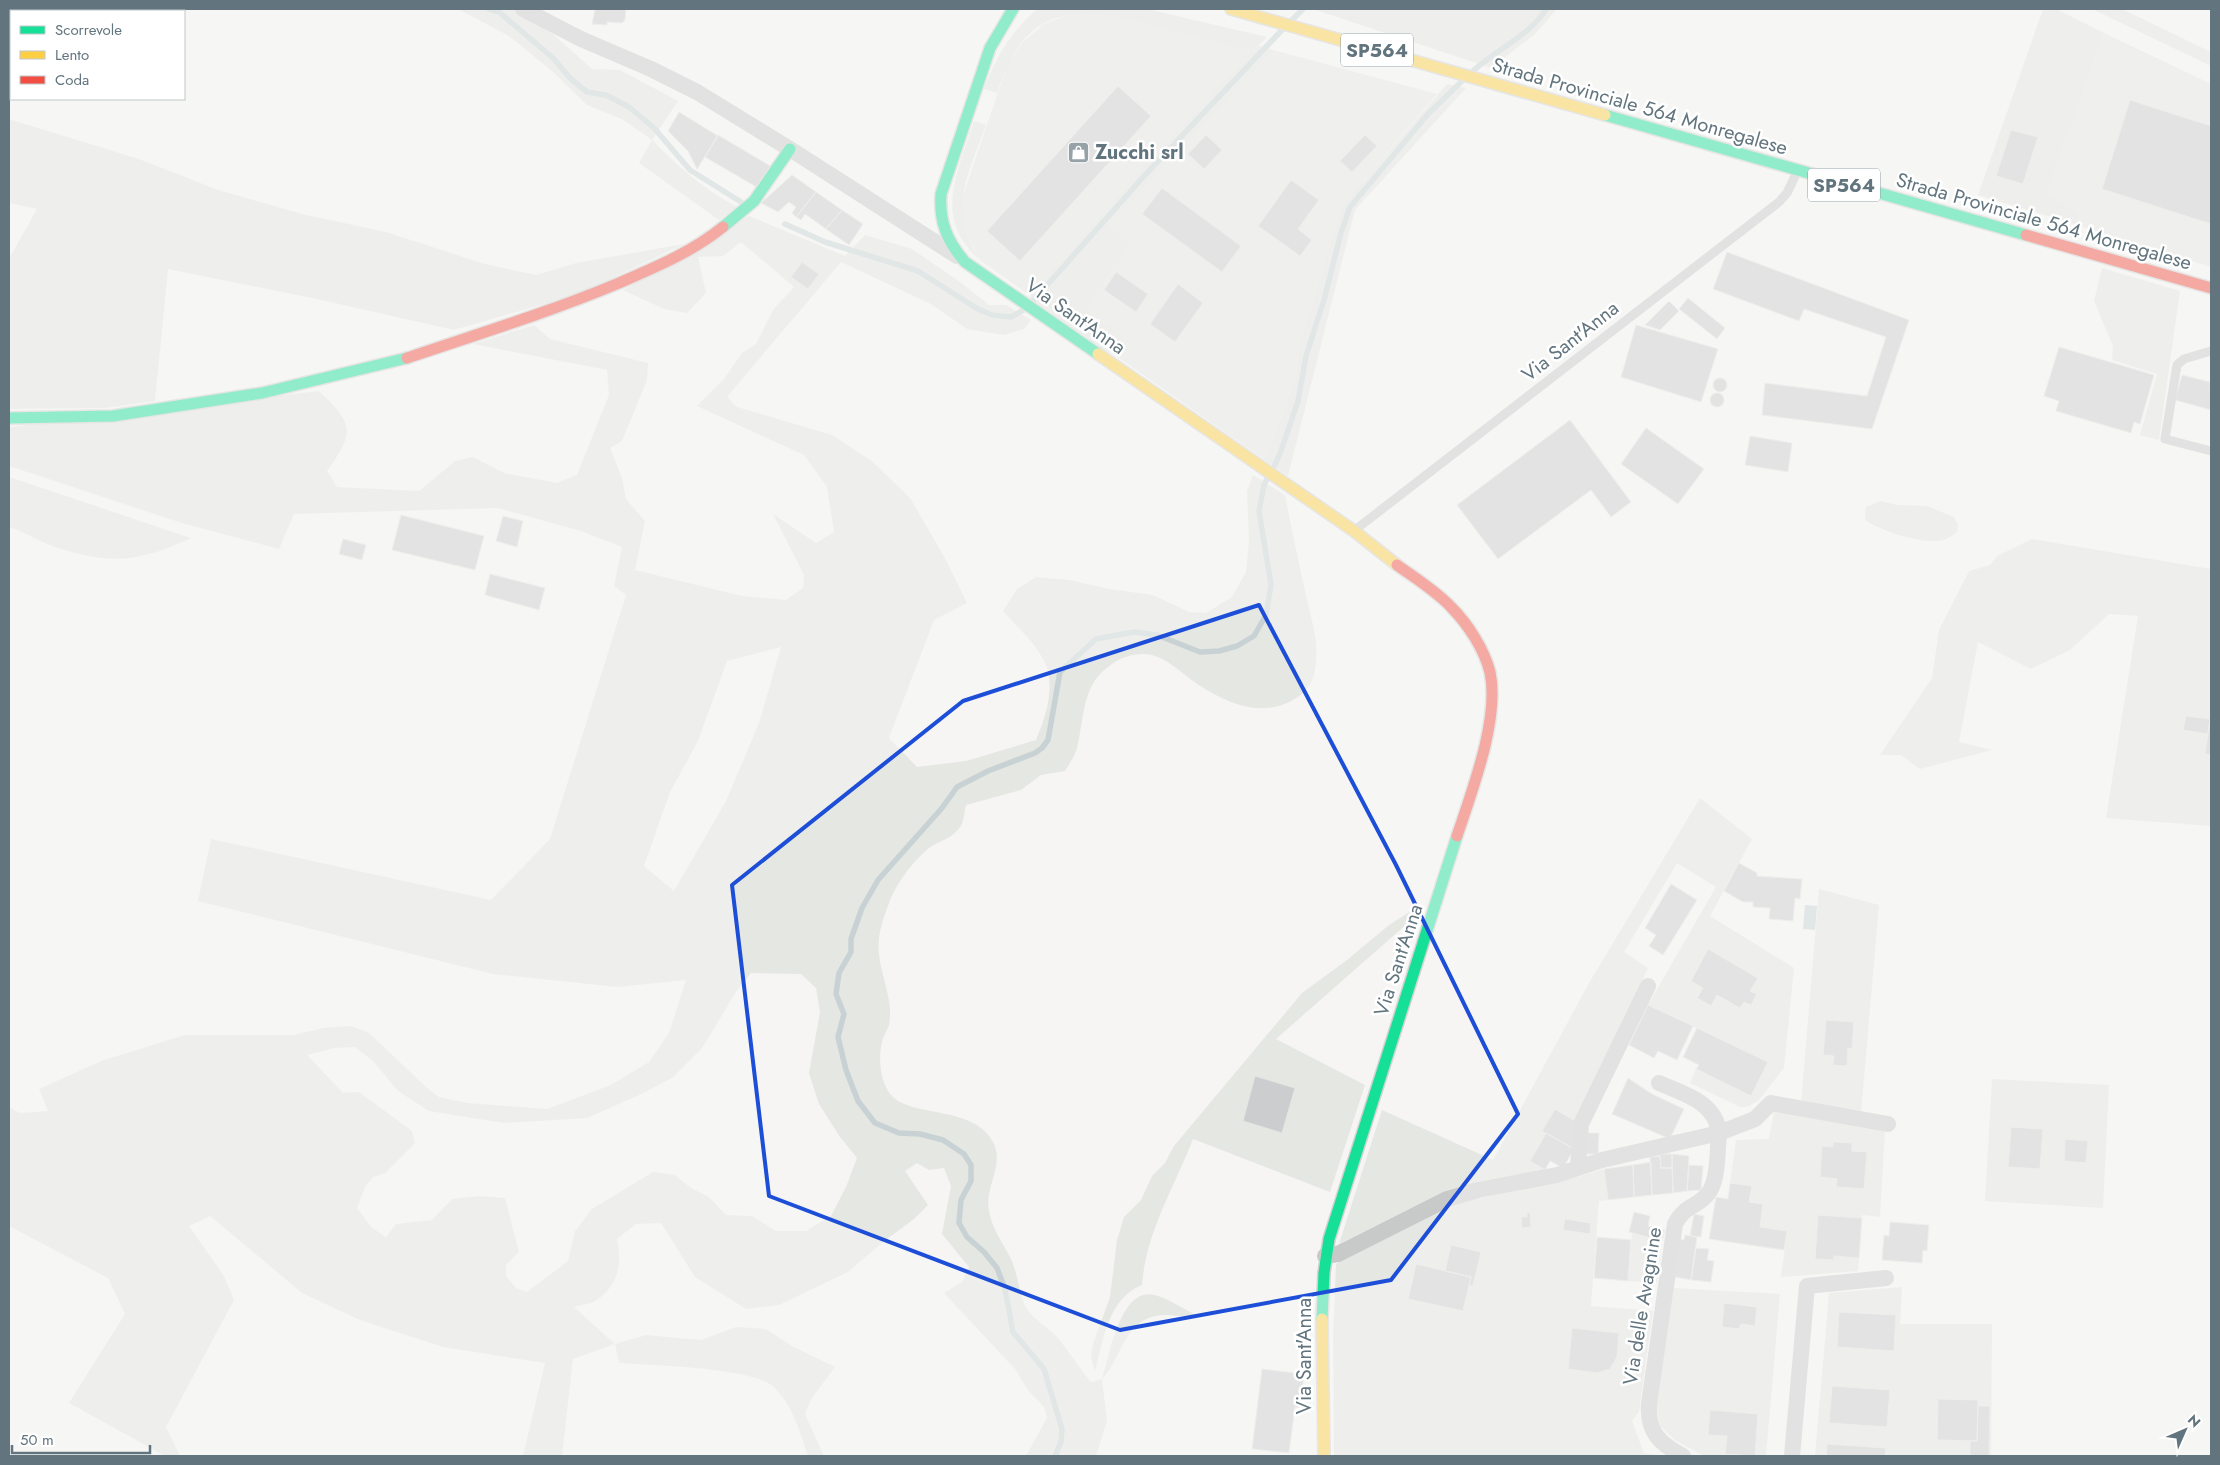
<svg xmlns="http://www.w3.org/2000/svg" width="2220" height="1465" font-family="Jost,sans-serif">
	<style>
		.built { fill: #e6e7e6 }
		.green { fill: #e5e7e2; fill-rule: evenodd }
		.water { fill: #c8d2d4 }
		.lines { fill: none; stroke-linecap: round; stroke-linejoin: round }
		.stream { stroke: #c8d2d4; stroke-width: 5.5 }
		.building { fill: #cccdce; stroke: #e5e4e4 }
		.fast-casing { stroke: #d1d2d2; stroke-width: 14 }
		.slow-casing { stroke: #d1d2d2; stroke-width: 14 }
		.jam-casing { stroke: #d1d2d2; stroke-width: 14 }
		.lane { stroke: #c8caca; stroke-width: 9 }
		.street { stroke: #c8caca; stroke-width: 16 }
		.fast { stroke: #16e098; stroke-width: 11 }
		.slow { stroke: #ffcf43; stroke-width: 11 }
		.jam { stroke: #f24e42; stroke-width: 11 }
		.marked { fill: none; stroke: #1d4ed8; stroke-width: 4; stroke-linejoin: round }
		.labels { text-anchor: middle; stroke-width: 5; stroke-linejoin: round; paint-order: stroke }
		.shield { fill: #fff; stroke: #919ea5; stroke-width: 1 }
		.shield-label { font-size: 19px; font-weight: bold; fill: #62757e }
		.street-label { font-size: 20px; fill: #62757e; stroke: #fff }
		.poi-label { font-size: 20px; font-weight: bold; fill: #62757e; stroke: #fff; text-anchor: start }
	</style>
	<rect width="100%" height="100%" fill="#f6f5f4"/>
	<path class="built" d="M1084,13L1111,15L1258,46L1437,94L1343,204L1299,343L1296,375L1281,419L1263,459L981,261L966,234L961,216L962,199L1008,63L1023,42L1044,24L1070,14Z
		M2104,33L2211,84V267L2077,225L2080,214L2045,193Z"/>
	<path class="green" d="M458,9H512L544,26L592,69L620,70L678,101L652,140C679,167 703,189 737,207L719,220L639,163L652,140L622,119L587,105L552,71L509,36Z
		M1038,9H1147L1267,37L1258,46L1273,50L1107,227L1130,244L1085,310L1119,334L1109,353L1029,298L1142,169L1257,47L1238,48C1206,40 1174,31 1142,23C1064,4 1024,11 997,93L984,89C996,57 1011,30 1038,9Z
		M1313,9H1557L1535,34L1491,68Z
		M2043,9H2056L2104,33L2046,193L2080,214L2077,225L1978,195Z
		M2092,9H2122L2211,52V66Z
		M1447,84L1466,88L1355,210L1288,476L1263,459L1281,419L1296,375L1299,343L1343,204Z
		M9,119L139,159L218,190L302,214L386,232L485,264L536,275L576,263L684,244L579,294L454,330L317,299L168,269L155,401L105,408L9,409V259L37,209L9,203Z
		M974,121L986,125C968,176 946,211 981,261C931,219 958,173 974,121Z
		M749,216L845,256L865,235L912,249L960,282L989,305H1006L1031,320L1024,329L1004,335L967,329L931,304L841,262L727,397L737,407L832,435L873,462L910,498L945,558L967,603L934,620L889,738L917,767L966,761L1036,740C1046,716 1057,684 1043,659C1034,642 1016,626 1003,611L1017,589L1036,577L1070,580L1109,589L1153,595L1189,612L1206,613L1232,597L1246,572L1249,541L1247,491L1253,475L1285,495C1292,530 1299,565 1307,599C1311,618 1318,639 1316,659C1315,680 1310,691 1291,701C1259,718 1224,702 1196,683C1181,673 1170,660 1152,655C1139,652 1123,656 1112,664C1081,684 1085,716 1077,748C1075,756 1069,764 1065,771L1041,775L1021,790L966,805C964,812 964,822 960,827C953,838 939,841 929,848C912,862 895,885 888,906C882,921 877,938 879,954C881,977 894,1001 889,1025C887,1031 883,1036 882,1042C878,1058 880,1083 892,1096C911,1117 975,1106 993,1142C1005,1166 984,1187 989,1211C992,1229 1003,1243 1011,1259C1018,1273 1019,1296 1027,1309C1035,1321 1048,1327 1057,1337C1069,1351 1079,1368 1091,1382L1102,1379C1110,1355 1120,1286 1155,1295C1169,1299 1184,1309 1197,1316C1183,1318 1169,1313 1155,1316C1123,1323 1121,1360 1102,1379L1107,1421L1096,1456H1026L1047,1418L1044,1407L1028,1390L1015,1369L944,1293L962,1282L969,1267L942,1234L951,1186L944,1168L929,1170L917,1163L905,1171L928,1205L914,1219L883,1242L848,1272L779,1305L746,1309L695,1277L661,1223L636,1224L617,1239C622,1264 619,1284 597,1300C591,1304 581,1305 574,1307L615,1344L646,1335L701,1340L736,1327L766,1329L792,1346L835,1367L812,1398L805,1414L824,1456H808C800,1432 793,1406 774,1387C755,1368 650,1365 619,1363L615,1344L573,1359L562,1456H523L545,1363L443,1347L360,1320L302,1293L210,1216L189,1226L224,1276L234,1300L166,1427L180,1456H165L69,1403L125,1314L108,1278L9,1226V1107L20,1113L48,1111L39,1089L101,1061L185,1035H294L323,1028L351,1026L369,1033L426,1087L439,1097L467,1103L547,1109L611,1085L649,1062L669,1033L686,980L617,987L493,974L198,901L211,839L491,900L550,839L626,595L614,586L622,547L581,531L498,508L294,514L279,549L182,523L9,466V427L319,391C354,424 355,432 327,471L337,487L419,491L455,461L473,457L504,473L557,483L577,475L609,395L607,370L473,344L534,325L550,339L648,363L647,380L622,441L610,448L622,478L626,499L645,521L635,570L742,596L786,600L803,588L804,575L773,514L816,543L834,532L827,487L804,455L697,406L724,379L742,353L756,344L773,310L794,287L741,242L723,256L698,257L706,293L687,313L664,309L623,290ZM781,647L759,723L726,801L674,891L644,866L670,792L698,741L727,661ZM751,973L801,974L816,988L820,1012L809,1073L819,1104L840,1137L857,1158L846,1187L831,1216L806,1231H776L752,1216L726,1215L709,1197L691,1188L675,1175L653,1172L592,1209L575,1231L568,1261L527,1292L516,1288L506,1276V1265L519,1252L505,1198L479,1196L452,1199L432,1220L396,1224L386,1237L371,1227L357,1208L365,1187L373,1177L385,1173L415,1143L412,1131L359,1092L343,1093L307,1055L335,1048L355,1047L373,1061L398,1091L429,1111L504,1123L587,1118L639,1095L672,1078L702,1048L736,992Z
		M2102,268L2180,291L2159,440L2140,435L2157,374L2112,360L2113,346L2094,301Z
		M9,477L191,538C140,562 112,565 58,548C41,543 26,532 9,527Z
		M1881,501L1897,505L1927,506L1954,517L1958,525L1957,532C1953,535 1948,539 1943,540C1923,545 1881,531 1865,520L1866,507Z
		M2032,539L2211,569V826L2106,818L2138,616L2109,614L2070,650L2031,669L1978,642L1959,742L1992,750L1920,769L1901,755H1880L1932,678L1939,630L1969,571L1990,565L1997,556Z
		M1700,798L1752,839L1710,916L1794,968L1784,1068L1759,1100L1749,1106L1740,1107L1690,1083L1696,1069L1751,1096L1767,1062L1648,1005L1716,887L1677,863L1624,952L1648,968L1575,1121L1555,1109L1543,1131L1546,1133L1530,1161L1545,1170L1487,1180L1447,1190L1339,1244L1382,1110L1493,1160L1589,983Z
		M1819,889L1879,905L1861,1113L1801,1102Z
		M1416,908H1425L1276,1039L1365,1085L1330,1192L1193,1139C1174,1188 1146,1232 1142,1285C1108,1298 1103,1341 1095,1372L1091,1357L1093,1344L1110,1297L1117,1240L1124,1217L1141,1200L1152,1176L1165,1163L1174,1146L1302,993L1347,960L1389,925Z
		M1992,1079L2109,1085L2103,1208L1985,1201Z
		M1774,1110L1885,1130L1880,1217L1862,1215L1858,1271L1781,1277L1787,1232L1760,1227L1763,1204L1749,1202L1752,1187L1730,1183L1736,1140L1769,1139Z
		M1604,1169L1608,1200L1599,1201L1591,1306L1653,1311L1639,1412L1632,1421L1644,1453L1664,1456H1334L1333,1337L1336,1264L1439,1211L1461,1202L1563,1181Z
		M1632,1233L1662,1241L1657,1283L1628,1281Z
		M1902,1287L1900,1324H1992L1991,1456H1815L1829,1293Z
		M1674,1288L1780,1294L1766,1456H1704L1675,1440L1660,1426L1656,1406Z"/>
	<path class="water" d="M1805,905L1817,906L1815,930L1803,929Z"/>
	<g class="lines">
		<path class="stream" d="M489,9L499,12L553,58L571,79L587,92L606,95L629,107L654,128L690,170L741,202
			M1292,20L1303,9
			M1473,71C1494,51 1532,34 1546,9
			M785,224L825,242L918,271L976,308L992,315L1011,317L1025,309
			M1033,301L1145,175L1282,30
			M1273,469L1281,451L1298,401L1306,356L1324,300L1341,233L1350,207L1428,114L1461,82
			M1055,1456L1061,1442L1062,1429L1044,1369L1013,1332L1005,1289L997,1268L984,1252L967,1237L959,1223L961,1200L971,1181V1165L964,1154L943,1140L920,1134L899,1133L875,1123L858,1101L846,1070L838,1037L844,1014L836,994L839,973L851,952V939L862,908L878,880L942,808L957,787L988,771L1035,753L1042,748L1048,740L1060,672L1096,639L1134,632L1157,635L1200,652L1219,651L1237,646L1254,636L1266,615L1271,585L1259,511L1264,485L1268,477"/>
	</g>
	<path class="building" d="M595,9H626L625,20L622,23L607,22V25L592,24Z
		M1118,86L1151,116L1020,261L987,231Z
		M2130,100L2211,126V224L2102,189Z
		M679,112L718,136L697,169L688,151L668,131Z
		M2011,130L2038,137L2023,184L1996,176Z
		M718,135L772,167L758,188L705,157Z
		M1206,135L1222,150L1204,169L1188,154Z
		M1365,135L1377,146L1352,172L1340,161Z
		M792,175L816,192L796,217L792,213L796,207L789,202L778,212L761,203Z
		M1291,180L1319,200L1298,229L1312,240L1300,256L1258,226Z
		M1162,188L1241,246L1222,272L1142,214Z
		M816,192L842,210L826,229L805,214L801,220L796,217Z
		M842,210L863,224L849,245L826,229Z
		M1727,252L1909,320L1872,429L1762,415L1765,383L1867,396L1886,337L1804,309L1799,321L1713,289Z
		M802,262L819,274L808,289L791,277Z
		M1116,272L1148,294L1136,312L1104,290Z
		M1178,284L1203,303L1175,342L1150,324Z
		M1688,298L1725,328L1717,339L1679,309Z
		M1669,301L1679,311L1660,330L1645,325Z
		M1636,325L1718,349L1701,402L1621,377Z
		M2059,347L2154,375L2140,424L2134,422L2131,433L2056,411L2059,401L2044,396Z
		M2182,375L2210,382L2211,410L2175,400Z
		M1713 385a7 7 0 1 1 14 0a7 7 0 1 1-14 0Z
		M1710 400a7 7 0 1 1 14 0a7 7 0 1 1-14 0Z
		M1570,420L1631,502L1611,517L1591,490L1498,559L1457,505Z
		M1646,428L1704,469L1678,504L1621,464Z
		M1750,436L1792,443L1788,472L1745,465Z
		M401,515L484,536L475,570L392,550Z
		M503,516L523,521L517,547L496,541Z
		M343,539L366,545L362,560L339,554Z
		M490,574L545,588L539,610L485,595Z
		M2186,716L2210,719L2208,734L2183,730Z
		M2210,719L2211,720V755L2205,754Z
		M1739,863L1757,873V876L1802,879L1800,899L1795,898L1793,921L1769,919L1770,908L1753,907V902H1743L1724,891Z
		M1671,884L1697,900L1663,955L1649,946L1656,935L1645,928Z
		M1708,949L1758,978L1750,991L1757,994L1751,1005L1744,1002L1740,1008L1717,995L1711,1006L1697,998L1703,988L1691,981Z
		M1648,1005L1693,1026L1677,1060L1658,1051L1654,1058L1629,1045Z
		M1826,1020L1854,1022L1852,1049L1848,1048L1847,1066L1833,1065L1834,1056L1823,1055Z
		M1697,1028L1768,1062L1751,1096L1696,1069L1699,1065L1683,1057Z
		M1255,1076L1295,1088L1282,1133L1243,1121Z
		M1628,1078L1652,1094L1684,1109L1670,1139L1612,1114Z
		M1555,1109L1575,1121L1574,1149L1542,1131Z
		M2011,1127L2043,1129L2040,1169L2008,1167Z
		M1546,1133L1574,1149L1563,1168L1550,1161L1545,1170L1530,1161Z
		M1585,1133H1599L1598,1154H1585Z
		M2065,1139L2088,1141L2086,1163L2064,1161Z
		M1833,1142L1852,1143V1151L1867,1152L1864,1189L1836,1187L1837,1179L1820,1177L1822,1146L1833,1147Z
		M1660,1154H1672V1168H1661Z
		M1672,1154L1689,1156L1687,1191L1673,1193Z
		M1660,1156L1661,1168H1672L1673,1193L1652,1195L1650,1157Z
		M1651,1162L1652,1195L1634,1197L1633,1165Z
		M1633,1165L1634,1197L1608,1200L1604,1169Z
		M1689,1165L1703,1166L1701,1190L1687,1191Z
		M1730,1183L1752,1186L1749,1202L1763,1204L1760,1227L1787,1231L1784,1250L1709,1239L1716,1197L1728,1199Z
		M1530,1212L1531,1227L1522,1228L1521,1217H1527V1213Z
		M1634,1212L1650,1216L1648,1226L1665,1230L1662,1241L1629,1232Z
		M1694,1214L1704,1216L1701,1237L1690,1236Z
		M1818,1215L1862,1218L1859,1258L1834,1256V1260L1815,1259Z
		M1565,1219L1591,1223L1590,1234L1563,1230Z
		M1890,1222L1929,1225L1927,1251L1923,1250L1922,1263L1882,1260L1884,1235L1889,1236Z
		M1685,1235L1697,1237L1691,1280L1675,1277L1680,1239L1684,1240Z
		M1597,1237L1631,1240L1628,1281L1594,1278Z
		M1451,1245L1481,1252L1473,1286L1469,1285L1471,1277L1445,1271Z
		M1696,1248L1709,1249L1707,1260L1714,1261L1711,1282L1691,1280Z
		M1416,1264L1471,1277L1463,1311L1408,1299Z
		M1724,1303L1757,1307L1755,1326L1741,1324L1739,1329L1722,1327Z
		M1839,1312L1896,1315L1894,1351L1837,1347Z
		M1572,1328L1619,1333L1617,1357L1610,1369L1597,1373L1568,1369Z
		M1262,1369L1304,1374L1300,1408L1295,1407L1289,1453L1252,1449Z
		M1832,1386L1890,1390L1887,1427L1829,1423Z
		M1938,1399L1978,1400L1977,1441L1937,1440Z
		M1978,1406H1990L1989,1456H1970V1441H1977Z
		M1710,1410L1758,1414L1755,1456L1725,1454L1727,1436L1708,1435Z
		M1827,1444L1886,1448L1885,1456H1826Z"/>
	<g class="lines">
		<defs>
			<path id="fast" d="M1013,9L990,48L941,194C939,222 947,241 965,262L1098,354
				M1605,115L2026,235
				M723,227L754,201L790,149
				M9,418L113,416L262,393L407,358
				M1322,1319L1324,1273L1329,1239L1457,836"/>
			<path id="slow" d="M1231,9L1605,115
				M1098,354L1354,531L1397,565
				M1322,1319L1324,1456"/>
			<path id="jam" d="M2026,235L2211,288
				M407,358C478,334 550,312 619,283C656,267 692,252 723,227
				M1397,565C1415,578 1436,591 1451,607C1468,624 1484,649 1490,672C1500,718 1472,791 1457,836"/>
		</defs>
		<use href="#fast" class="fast-casing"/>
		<use href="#slow" class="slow-casing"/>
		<use href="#jam" class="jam-casing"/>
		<path class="lane" d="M2211,351L2184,359L2177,365L2165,439L2211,451
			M1355,530L1779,202L1787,193L1797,172"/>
		<path class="street" d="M523,9L581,39L651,69L697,92L790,149L957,256
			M1659,1083C1684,1094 1716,1102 1719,1133C1717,1151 1719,1181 1707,1195C1695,1208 1684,1206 1675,1224L1649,1404C1647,1432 1660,1444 1683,1456
			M1578,1168L1581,1124L1648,986
			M1325,1256L1338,1254L1447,1199L1478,1190L1557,1175L1602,1160L1719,1133L1755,1119L1771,1103L1888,1124
			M1792,1456L1807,1286L1886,1278"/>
		<use href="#fast" class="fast"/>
		<use href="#slow" class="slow"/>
		<use href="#jam" class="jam"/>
	</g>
	<path d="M0 0H2220V1465H0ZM1259,605L1396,865L1518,1114L1391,1280L1120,1330L769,1196L732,885L963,701Z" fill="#f6f5f4" fill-opacity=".55" fill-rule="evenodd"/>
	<path class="marked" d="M1259,605L1396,865L1518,1114L1391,1280L1120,1330L769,1196L732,885L963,701Z"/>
	<defs>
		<symbol id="shop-square" viewBox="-11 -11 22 22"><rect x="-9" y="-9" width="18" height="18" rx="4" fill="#96a2a7" stroke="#fff"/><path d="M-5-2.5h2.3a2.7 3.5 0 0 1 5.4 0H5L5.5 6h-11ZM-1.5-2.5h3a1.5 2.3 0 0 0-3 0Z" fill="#fff"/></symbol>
	</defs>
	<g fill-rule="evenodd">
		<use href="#shop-square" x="1066" y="140" width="25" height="25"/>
	</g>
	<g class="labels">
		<g class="shield">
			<rect x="1341" y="33.5" width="72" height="33" rx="4"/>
			<rect x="1808" y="168.5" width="72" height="33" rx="4"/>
		</g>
		<g class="shield-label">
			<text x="1377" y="57">SP564</text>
			<text x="1844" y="192">SP564</text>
		</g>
		<g class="street-label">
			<text transform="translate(1640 106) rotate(16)" y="7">Strada Provinciale 564 Monregalese</text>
			<text transform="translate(2044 221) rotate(16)" y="7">Strada Provinciale 564 Monregalese</text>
			<text transform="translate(1076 316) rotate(35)" y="7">Via Sant'Anna</text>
			<text transform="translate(1570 341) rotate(-38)" y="7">Via Sant'Anna</text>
			<text transform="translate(1398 960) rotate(-72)" y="7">Via Sant'Anna</text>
			<text transform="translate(1642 1306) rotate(-81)" y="7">Via delle Avagnine</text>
			<text transform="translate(1304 1356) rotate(-90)" y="7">Via Sant'Anna</text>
		</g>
		<g class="poi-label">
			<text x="1095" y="159">Zucchi srl</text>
		</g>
	</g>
	<rect width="2220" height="1465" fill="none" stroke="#62757e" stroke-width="20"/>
	<rect x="10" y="10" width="175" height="90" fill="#ffffff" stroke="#c0c8cb"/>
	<rect x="20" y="26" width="25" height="8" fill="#16e098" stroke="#c0c8cb"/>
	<text x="55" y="35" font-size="15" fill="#62757e">Scorrevole</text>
	<rect x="20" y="51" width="25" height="8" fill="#ffcf43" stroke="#c0c8cb"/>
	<text x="55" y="60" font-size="15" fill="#62757e">Lento</text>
	<rect x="20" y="76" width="25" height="8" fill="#f24e42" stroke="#c0c8cb"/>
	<text x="55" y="85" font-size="15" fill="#62757e">Coda</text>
	<g transform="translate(2185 1430) rotate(45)" stroke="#ffffff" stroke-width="4" paint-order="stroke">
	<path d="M0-4L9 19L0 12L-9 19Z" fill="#62757e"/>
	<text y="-8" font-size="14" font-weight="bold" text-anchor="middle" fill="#62757e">N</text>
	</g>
	<path d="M12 1445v8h138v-8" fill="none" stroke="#62757e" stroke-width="2.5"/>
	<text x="20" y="1445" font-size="15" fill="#62757e" stroke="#ffffff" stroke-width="4" paint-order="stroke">50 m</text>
</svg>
